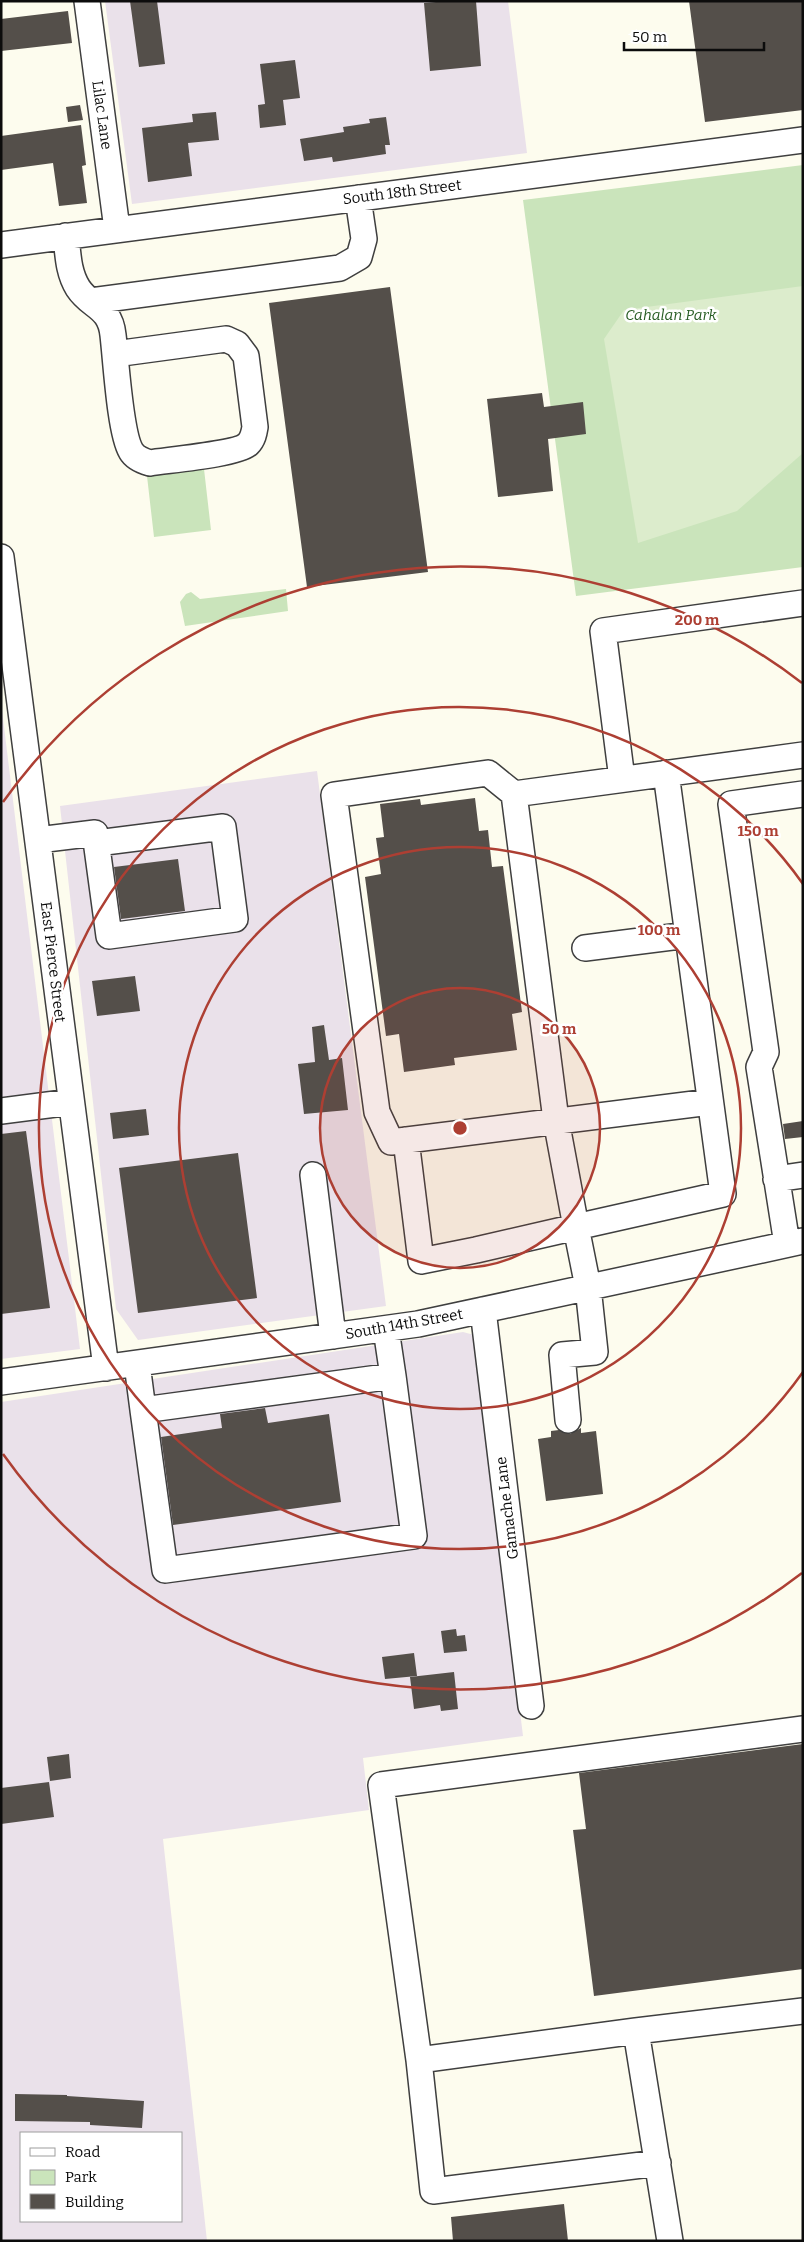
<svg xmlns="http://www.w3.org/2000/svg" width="804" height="2242" font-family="Bitter,serif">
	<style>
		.industrial { fill: #eae1ea; fill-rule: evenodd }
		.green { fill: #cae4bb }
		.pitch { fill: #dceccc }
		.building { fill: #544f4a }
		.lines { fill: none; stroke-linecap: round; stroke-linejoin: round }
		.minor-casing { stroke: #3f3f3f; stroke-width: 28 }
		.minor { stroke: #fff; stroke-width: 25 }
		.ring { fill: none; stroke: #ad3f33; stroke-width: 2.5 }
		.labels { text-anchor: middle; stroke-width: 5; stroke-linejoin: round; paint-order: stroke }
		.street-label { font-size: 15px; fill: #0c0c0c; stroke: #fff }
		.park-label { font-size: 15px; font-style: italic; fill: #285d24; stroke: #fff }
		.centre { fill: #ad3f33; stroke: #fff; stroke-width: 2.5 }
		.ring-label { font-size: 15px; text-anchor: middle; font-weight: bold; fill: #ad3f33; stroke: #fff; stroke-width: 5; stroke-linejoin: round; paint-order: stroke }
	</style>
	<rect width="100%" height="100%" fill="#fdfcee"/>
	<path class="industrial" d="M105,1H508L527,153L132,204Z
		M1,702L80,1349L1,1359Z
		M317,771L386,1306L138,1340L116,1309L60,806Z
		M463,1332L474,1335L523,1736L363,1758L369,1810L163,1839L207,2241H1V1402ZM21,2133H181V2221H21Z"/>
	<path class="green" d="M803,165V567L576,596L523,200Z
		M204,469L211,530L154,537L147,476Z
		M286,589L288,611L185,626L180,602L186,594L191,592L200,599Z"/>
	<path class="pitch" d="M803,286V453L737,511L638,543L604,339L624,310Z"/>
	<path class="building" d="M130,1H157L165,64L139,67Z
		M448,1H476L481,66L430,71L424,3Z
		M689,1H803V110L705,122Z
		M68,11L72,43L1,51V19Z
		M295,60L300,98L283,100L286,125L260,128L258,105L265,104L260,64Z
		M80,105L83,120L68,122L66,107Z
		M216,112L219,140L188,143L192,176L148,182L142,128L193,122L192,114Z
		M386,117L390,145H385L386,154L333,162L332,157L304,161L300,139L344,132L343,127L370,123L369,119Z
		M81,125L86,165L82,166L87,203L59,206L53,163L1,170V136Z
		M390,287L428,572L307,587L269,303Z
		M542,393L544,407L583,402L586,434L548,439L553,491L498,497L487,399Z
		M475,798L479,831L488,830L492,867L503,866L522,1012L512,1014L517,1050L454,1058L455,1065L404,1072L399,1034L386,1036L365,877L381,874L376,838L384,837L380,804L420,799L421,805Z
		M178,859L185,911L121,919L114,867Z
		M135,976L140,1011L97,1016L92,981Z
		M324,1025L329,1060L342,1058L348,1110L304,1114L298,1064L315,1062L312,1027Z
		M146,1109L149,1135L113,1139L110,1113Z
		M803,1121V1137L785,1139L783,1124Z
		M26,1131L50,1308L1,1314V1134Z
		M238,1153L257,1298L138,1313L119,1168Z
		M265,1408L268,1423L329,1414L341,1502L173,1525L161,1437L222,1428L220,1414Z
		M581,1428V1433L596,1431L603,1494L546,1501L538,1439L551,1437V1431L559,1430L570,1434Z
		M456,1629L457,1636L465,1635L467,1651L444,1653L441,1631Z
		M414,1653L417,1676L385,1679L382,1657Z
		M454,1672L458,1709L441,1711L440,1705L414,1709L410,1677Z
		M803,1744V1969L594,1996L573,1830L586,1829L579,1773Z
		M69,1754L71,1778L50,1781L47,1757Z
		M49,1782L54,1817L1,1824V1788Z
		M15,2094L67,2095V2096L144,2101L142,2128L90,2125V2122L15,2121Z
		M564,2204L568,2241H453L451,2217Z"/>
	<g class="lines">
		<defs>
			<path id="minor" d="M87,1L117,229
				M66,236C68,254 68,272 78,288C91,308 110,306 113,335C116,360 120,433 131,451C135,458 143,461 150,463C168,460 238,454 248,444C253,439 254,433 255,427L246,356L237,344L226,339L115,354
				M1,245L803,140
				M91,301L340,268L359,257L364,239L358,198
				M1,557L106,1368
				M622,779L603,631L803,603
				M514,794L556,1120L576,1227L723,1194L666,773
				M38,840L95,833L109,936L235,919L223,827L97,843
				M585,948L688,935
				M710,1102L391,1142L377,1112L334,795L488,773L514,794L803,755
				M1,1111L71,1102
				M406,1140L421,1261L476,1250L576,1227L588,1287L595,1352L562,1355L568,1420
				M313,1175L333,1336
				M776,1179L803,1175
				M787,1244L759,1067L766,1052L731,804L803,794
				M483,1310L531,1706
				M137,1364L143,1410L393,1376L386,1329
				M1,1382L418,1324L803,1241
				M143,1410L165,1570L414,1536L393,1376
				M636,2031L803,2011
				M419,2060L381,1785L803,1729
				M658,2163L433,2191L419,2060L636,2031L670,2241"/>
		</defs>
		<use href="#minor" class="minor-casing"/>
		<use href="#minor" class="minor"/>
	</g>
	<circle cx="460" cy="1128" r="140" fill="#ad3f33" fill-opacity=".12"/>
	<g class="ring">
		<circle cx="460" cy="1128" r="140"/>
		<circle cx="460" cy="1128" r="281"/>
		<path d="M803 1372A421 421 0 1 1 803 884"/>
		<path d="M802 1573A561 561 0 0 1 3 1454M3 802A561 561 0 0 1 802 683"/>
	</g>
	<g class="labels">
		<g class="street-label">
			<text transform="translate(102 115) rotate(82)" y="5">Lilac Lane</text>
			<text transform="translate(402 192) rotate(-7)" y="5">South 18th Street</text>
			<text transform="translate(53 962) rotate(83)" y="5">East Pierce Street</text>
			<text transform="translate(404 1324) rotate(-10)" y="5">South 14th Street</text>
			<text transform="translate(507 1508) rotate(-97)" y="5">Gamache Lane</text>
		</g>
		<g class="park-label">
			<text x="671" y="320">Cahalan Park</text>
		</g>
	</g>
	<circle cx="460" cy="1128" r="8" class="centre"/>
	<g class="ring-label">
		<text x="697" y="625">200 m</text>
		<text x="758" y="836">150 m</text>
		<text x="659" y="935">100 m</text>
		<text x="559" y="1034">50 m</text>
	</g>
	<rect width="804" height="2242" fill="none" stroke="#0c0c0c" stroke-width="5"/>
	<rect x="20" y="2132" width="162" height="90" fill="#ffffff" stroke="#9e9e9e"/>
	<rect x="30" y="2148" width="25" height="8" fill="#ffffff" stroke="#9e9e9e"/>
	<text x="65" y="2157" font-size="15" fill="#0c0c0c">Road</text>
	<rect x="30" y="2170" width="25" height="15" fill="#cae4bb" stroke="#9e9e9e"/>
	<text x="65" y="2182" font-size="15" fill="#0c0c0c">Park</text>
	<rect x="30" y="2194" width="25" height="15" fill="#544f4a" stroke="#9e9e9e"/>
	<text x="65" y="2207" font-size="15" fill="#0c0c0c">Building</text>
	<path d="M624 42v8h140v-8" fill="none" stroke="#0c0c0c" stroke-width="2.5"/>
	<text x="632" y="42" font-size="15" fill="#0c0c0c" stroke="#ffffff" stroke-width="4" paint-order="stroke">50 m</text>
</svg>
